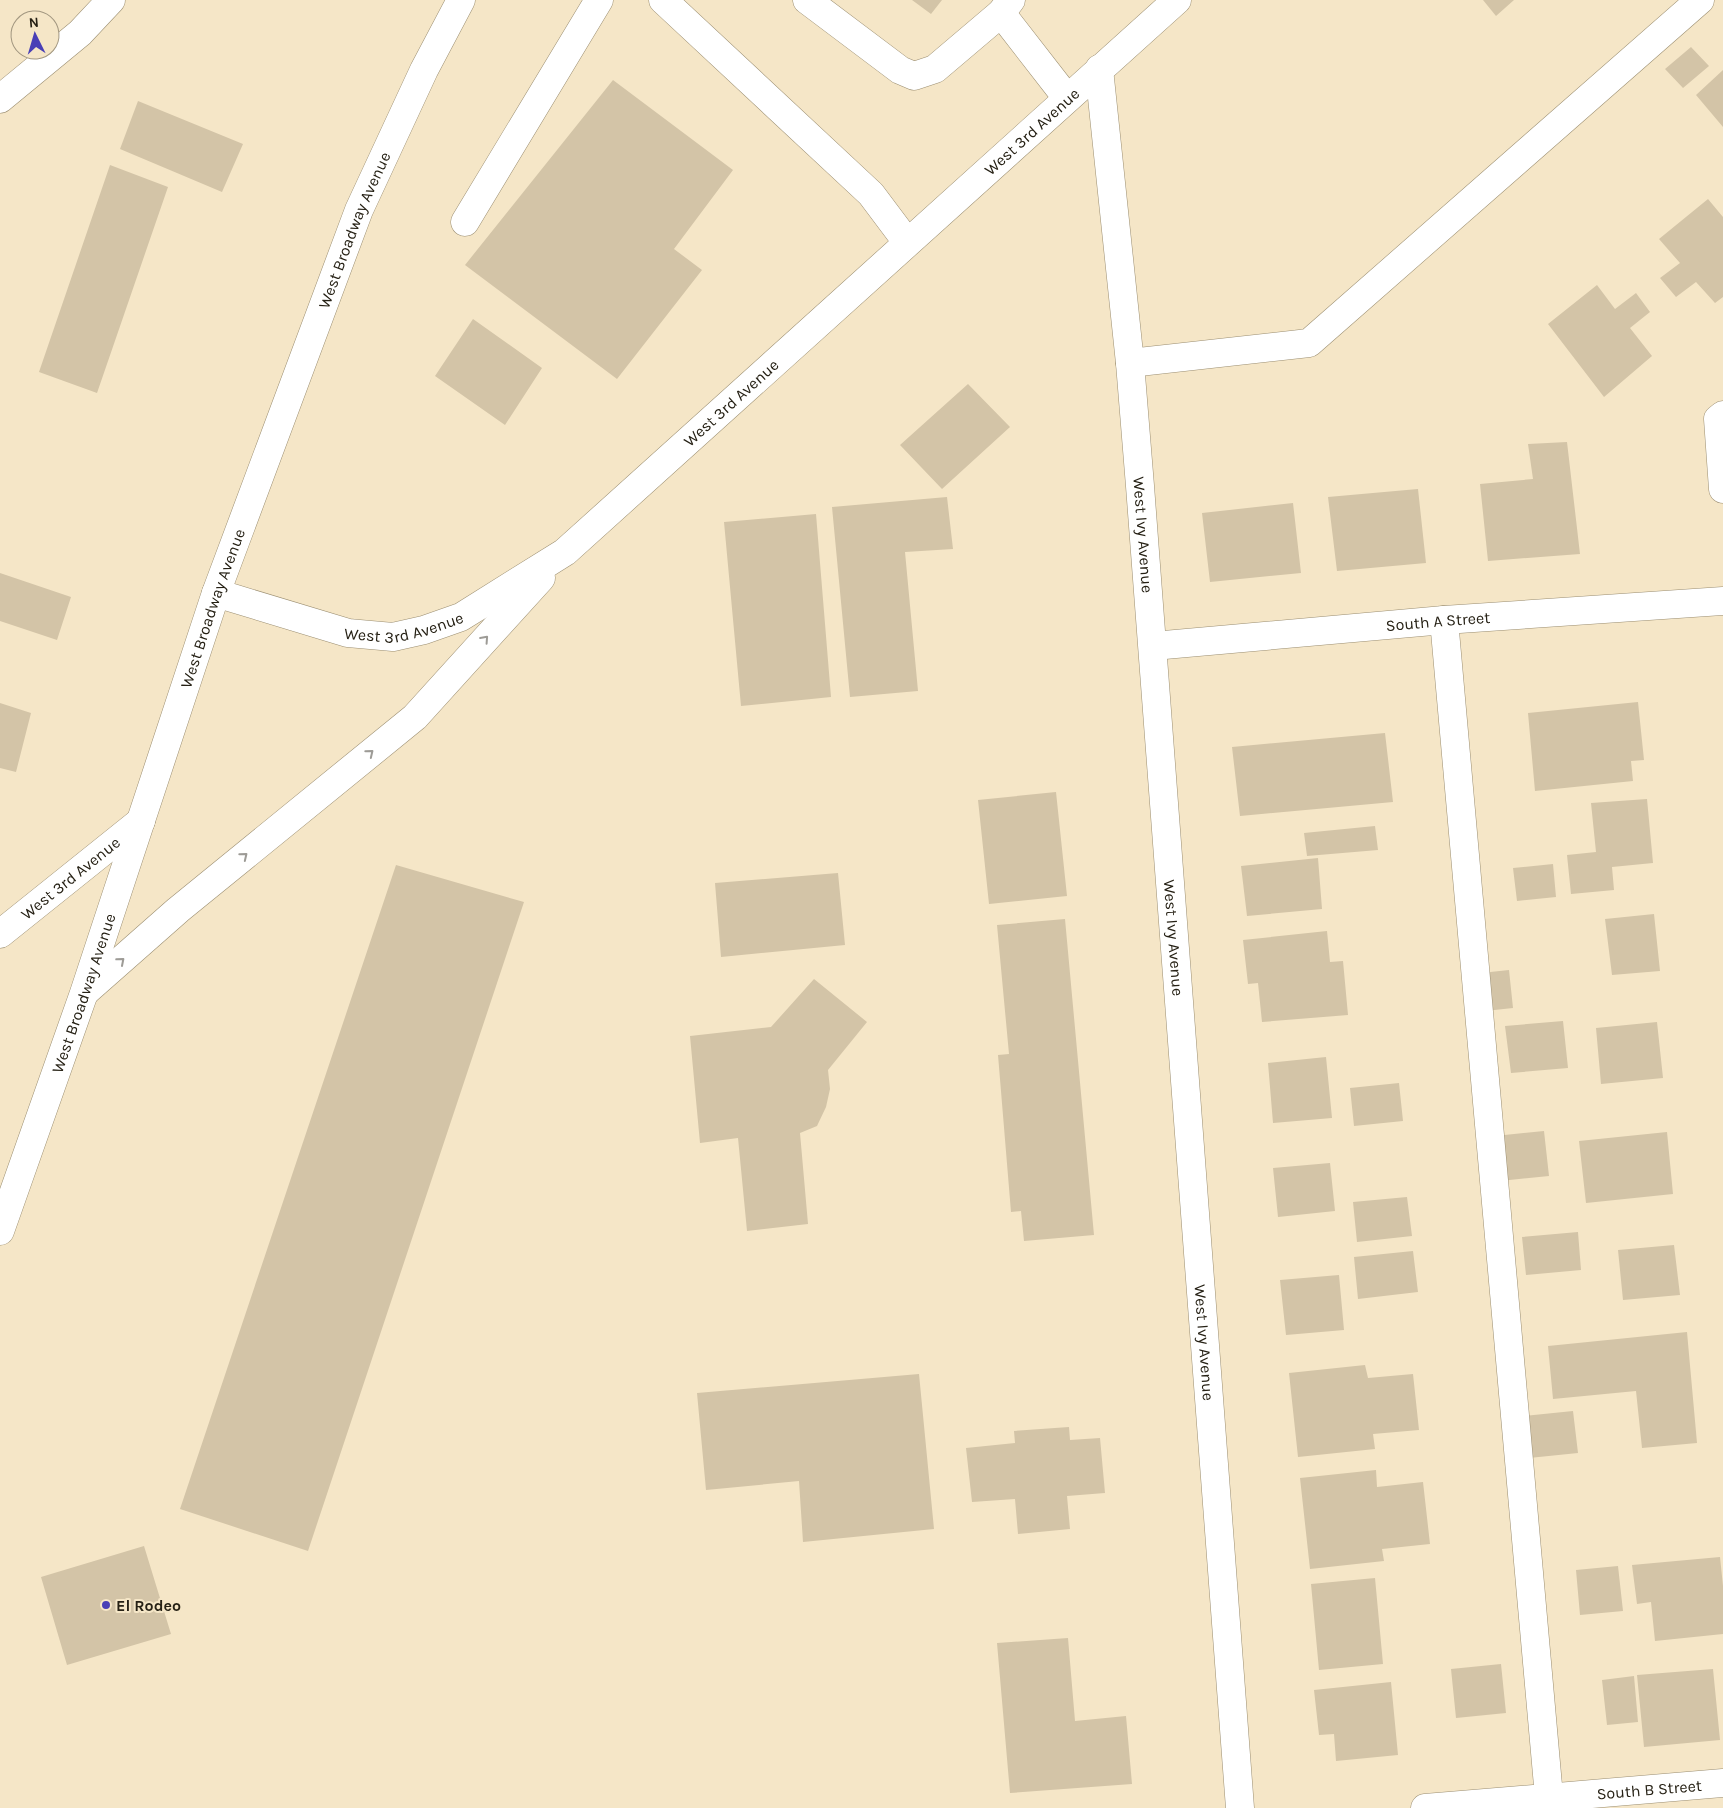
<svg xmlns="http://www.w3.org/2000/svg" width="1723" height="1808" font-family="Karla,sans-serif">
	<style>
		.building { fill: #d3c4a7 }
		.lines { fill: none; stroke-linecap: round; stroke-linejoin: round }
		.minor-casing { stroke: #9b8e71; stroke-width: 29 }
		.major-casing { stroke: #9b8e71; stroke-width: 29 }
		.minor { stroke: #fff; stroke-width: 28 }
		.major { stroke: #fff; stroke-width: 28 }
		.oneway { stroke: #9d9b96 }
		.poi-dot { fill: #493fb6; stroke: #f5e6c7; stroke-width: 2 }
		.labels { text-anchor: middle; stroke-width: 4; stroke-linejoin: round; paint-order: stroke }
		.street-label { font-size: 16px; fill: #262115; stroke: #f5e6c7 }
		.poi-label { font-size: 16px; font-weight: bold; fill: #262115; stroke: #f5e6c7; text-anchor: start }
	</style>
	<rect width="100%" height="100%" fill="#f5e6c7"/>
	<path class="building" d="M912,0H942L931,14Z
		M1483,0H1514L1496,16Z
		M1691,47L1709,66L1683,88L1665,69Z
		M1723,70V127L1696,95Z
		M613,80L733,170L674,249L702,270L617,379L465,265Z
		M138,101L243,144L222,192L120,149Z
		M110,165L168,187L97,393L39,372Z
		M1708,199L1723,217V297L1715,303L1696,282L1676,297L1660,278L1680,263L1659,239Z
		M1597,285L1615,309L1636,293L1650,312L1630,328L1652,356L1604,397L1548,324Z
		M473,319L542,368L505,425L435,376Z
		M968,384L1010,427L942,489L900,445Z
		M1567,442L1580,554L1488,561L1480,484L1533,479L1528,444Z
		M1418,489L1426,563L1337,571L1328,497Z
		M947,497L953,549L905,552L918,691L850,697L832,507Z
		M1293,503L1301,573L1210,582L1202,513Z
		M816,514L831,697L741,706L724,522Z
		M0,573L71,597L57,640L0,621Z
		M1638,702L1644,760L1631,761L1633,781L1535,791L1528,713Z
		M0,703L31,713L16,772L0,768Z
		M1385,733L1393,802L1240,816L1232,747Z
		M1056,792L1067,896L989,904L978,800Z
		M1647,799L1653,863L1612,867L1614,890L1571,894L1567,855L1596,852L1591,803Z
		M1375,826L1378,850L1307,856L1304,833Z
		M1318,858L1322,909L1247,916L1241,866Z
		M1553,864L1556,897L1517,901L1513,868Z
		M396,865L524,902L308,1551L180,1509Z
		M838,873L845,945L721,957L715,883Z
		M1654,914L1660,971L1612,975L1605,919Z
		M1065,919L1094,1235L1024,1241L1021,1211L1011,1212L998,1055L1009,1054L997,925Z
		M1327,931L1330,962L1343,961L1348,1015L1262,1022L1258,983L1248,984L1243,940Z
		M1509,970L1513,1008L1485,1011L1481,973Z
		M814,979L867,1022L828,1070L830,1089L826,1107L817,1126L800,1133L808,1224L747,1231L738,1138L700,1143L690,1036L771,1027Z
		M1563,1021L1568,1068L1511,1073L1505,1026Z
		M1657,1022L1663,1078L1601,1084L1596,1028Z
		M1326,1057L1332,1118L1273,1123L1268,1063Z
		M1399,1083L1403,1121L1354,1126L1350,1088Z
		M1544,1131L1549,1176L1500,1181L1495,1136Z
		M1667,1132L1673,1194L1586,1203L1579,1141Z
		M1330,1163L1335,1211L1278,1217L1273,1168Z
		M1407,1197L1412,1236L1357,1242L1353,1202Z
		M1578,1232L1581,1270L1526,1275L1522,1237Z
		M1674,1245L1680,1295L1623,1300L1618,1250Z
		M1413,1251L1418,1292L1358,1299L1354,1257Z
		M1339,1275L1344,1330L1286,1335L1280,1280Z
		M1687,1332L1697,1443L1642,1448L1636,1391L1553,1399L1548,1346Z
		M1365,1365L1368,1378L1413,1374L1419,1430L1373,1434L1375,1449L1298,1457L1289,1373Z
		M919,1374L934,1529L803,1542L799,1481L706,1490L697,1393Z
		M1573,1411L1578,1453L1529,1458L1524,1416Z
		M1069,1427L1070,1440L1100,1438L1105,1493L1067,1496L1070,1529L1018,1534L1015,1499L972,1502L966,1448L1015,1443L1014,1431Z
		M1376,1470L1377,1487L1423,1482L1430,1544L1382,1549L1384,1561L1310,1569L1300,1478Z
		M144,1546L171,1634L67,1665L41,1577Z
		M1720,1557L1723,1586V1634L1655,1641L1651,1602L1637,1604L1632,1565Z
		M1618,1566L1623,1611L1580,1615L1576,1570Z
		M1375,1578L1383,1664L1319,1670L1311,1584Z
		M1068,1638L1075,1721L1126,1716L1132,1784L1010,1793L997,1643Z
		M1501,1664L1506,1713L1456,1718L1451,1669Z
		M1713,1669L1720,1740L1644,1747L1637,1675Z
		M1634,1676L1638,1722L1607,1725L1602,1680Z
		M1391,1682L1398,1755L1336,1761L1334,1734L1319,1735L1314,1690Z"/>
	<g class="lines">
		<defs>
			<g id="minor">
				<path d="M663,0L871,194L907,242"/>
				<path d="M807,0L900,70L914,76L935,69L1001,13L1011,0"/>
				<path d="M1001,13L1067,98"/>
				<path id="s1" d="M1099,69L1130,363L1140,486L1240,1808"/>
				<path d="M0,99L80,33L111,0"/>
				<path d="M465,222L599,0"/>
				<path d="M1130,363L1309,343L1700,0"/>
				<path d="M1723,415L1718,419L1723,489"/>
				<path d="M1444,620L1550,1808"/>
				<path id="s2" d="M1153,646L1444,620L1723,601"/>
				<path id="s3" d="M0,934L141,821"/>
				<path id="s4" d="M1425,1808L1723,1783"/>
			</g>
			<g id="major">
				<path id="s5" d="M216,593L348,633L393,637L424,630L461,617L565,552L1177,0"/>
				<path d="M85,992L178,910L415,717L541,578"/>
				<path id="s6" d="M0,1231L84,993L216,593L359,210L424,70L461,0"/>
			</g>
		</defs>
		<use href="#minor" class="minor-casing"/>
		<use href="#major" class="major-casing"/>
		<use href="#minor" class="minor"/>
		<use href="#major" class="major"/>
	</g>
	<defs><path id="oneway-chevron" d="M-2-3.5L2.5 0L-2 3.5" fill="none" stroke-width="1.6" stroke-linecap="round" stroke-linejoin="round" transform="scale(1.25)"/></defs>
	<g class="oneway">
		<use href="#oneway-chevron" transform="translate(485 639) rotate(-48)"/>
		<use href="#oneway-chevron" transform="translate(370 753) rotate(-39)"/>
		<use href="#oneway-chevron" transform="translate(244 856) rotate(-39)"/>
		<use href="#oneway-chevron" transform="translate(121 961) rotate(-41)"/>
	</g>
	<circle class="poi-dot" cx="106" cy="1605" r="5"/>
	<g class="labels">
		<g class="street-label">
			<text dy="6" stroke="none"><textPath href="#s5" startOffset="1005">West 3rd Avenue</textPath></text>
			<text dy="6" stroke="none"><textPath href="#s6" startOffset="1062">West Broadway Avenue</textPath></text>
			<text dy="6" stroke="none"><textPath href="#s5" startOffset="600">West 3rd Avenue</textPath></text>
			<text dy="6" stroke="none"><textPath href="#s1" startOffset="468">West Ivy Avenue</textPath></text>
			<text dy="6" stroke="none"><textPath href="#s6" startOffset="658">West Broadway Avenue</textPath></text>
			<text dy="6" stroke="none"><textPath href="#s5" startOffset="195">West 3rd Avenue</textPath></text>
			<text dy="6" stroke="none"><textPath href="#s2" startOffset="286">South A Street</textPath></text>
			<text dy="6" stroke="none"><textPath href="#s3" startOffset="90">West 3rd Avenue</textPath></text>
			<text dy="6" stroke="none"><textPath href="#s1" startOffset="872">West Ivy Avenue</textPath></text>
			<text dy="6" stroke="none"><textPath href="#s6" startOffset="252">West Broadway Avenue</textPath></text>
			<text dy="6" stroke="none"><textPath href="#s1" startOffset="1278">West Ivy Avenue</textPath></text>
			<text dy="6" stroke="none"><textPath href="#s4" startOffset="225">South B Street</textPath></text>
		</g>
		<g class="poi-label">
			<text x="116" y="1611">El Rodeo</text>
		</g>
	</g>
	<g transform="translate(35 35) rotate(355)"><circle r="24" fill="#f5e6c7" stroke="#a29780"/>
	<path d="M0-4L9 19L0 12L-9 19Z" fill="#493fb6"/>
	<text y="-8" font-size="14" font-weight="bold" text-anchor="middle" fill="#262115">N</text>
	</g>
</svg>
